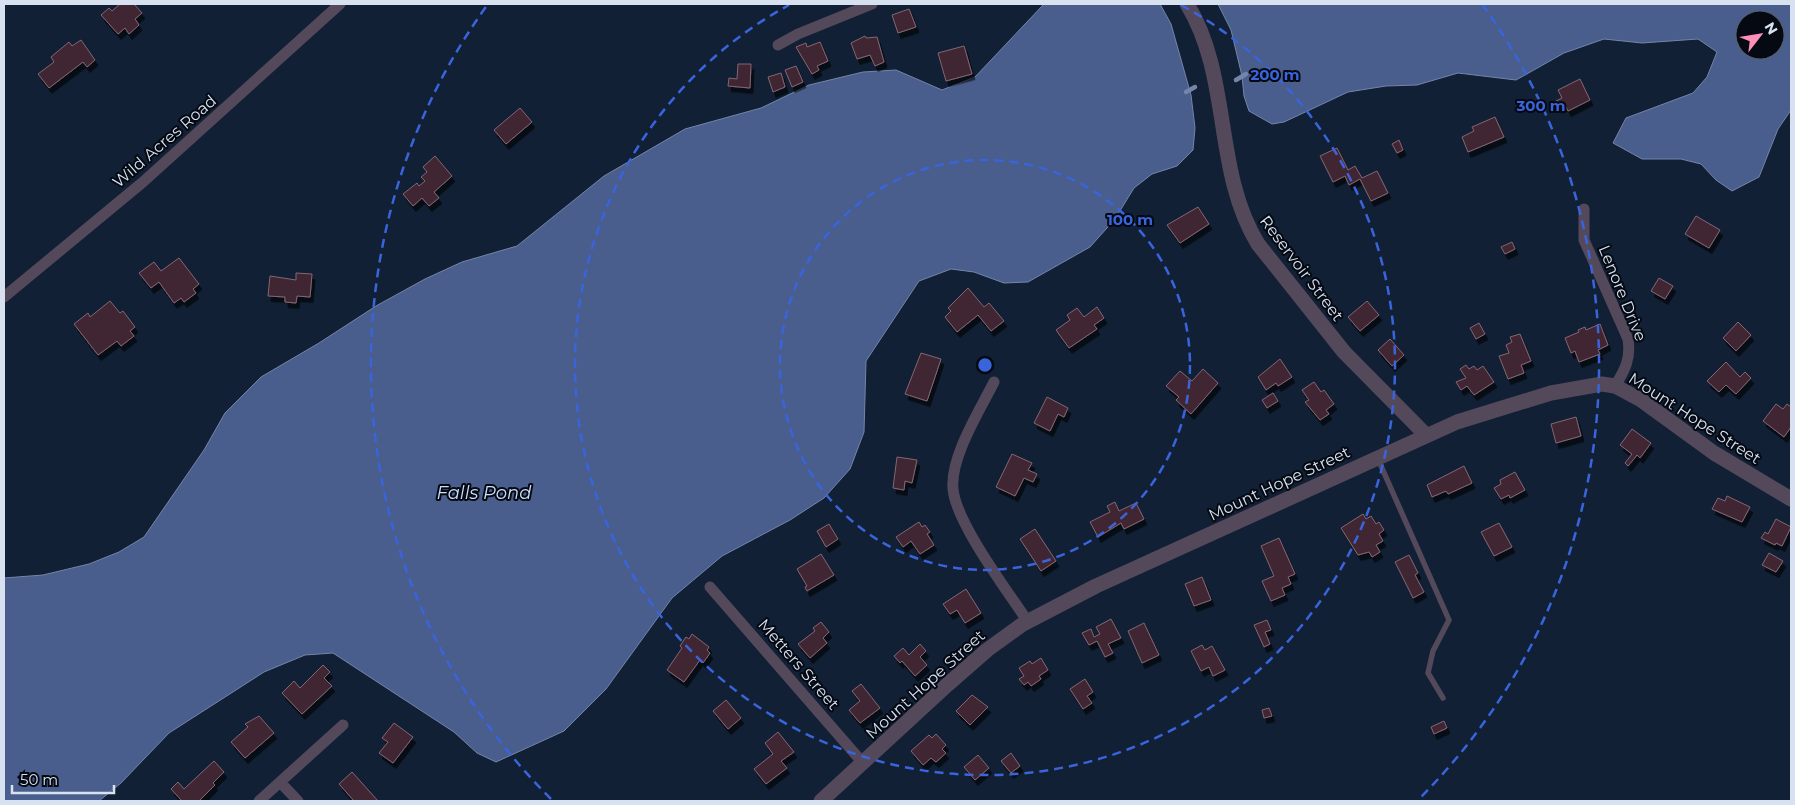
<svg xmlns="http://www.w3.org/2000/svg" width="1795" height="805" font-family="Montserrat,sans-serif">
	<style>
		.water { fill: #495e8c; stroke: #7485aa; fill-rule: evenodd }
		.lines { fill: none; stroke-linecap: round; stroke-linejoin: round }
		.stream { stroke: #7485aa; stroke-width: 4.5 }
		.building { fill: #402531; stroke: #856673; filter: url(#shadow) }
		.service { stroke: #54485b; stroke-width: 5.5 }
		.minor { stroke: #54485b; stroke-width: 11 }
		.tertiary { stroke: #54485b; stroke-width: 15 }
		.ring { fill: none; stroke: #3964dc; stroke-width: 2.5; stroke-dasharray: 9 6 }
		.labels { text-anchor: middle; stroke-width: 4; stroke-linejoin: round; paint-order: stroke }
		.street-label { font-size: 16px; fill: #d7e1f0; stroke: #040912 }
		.water-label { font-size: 18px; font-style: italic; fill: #cfdefb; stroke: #040912 }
		.centre { fill: #3964dc; stroke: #040912; stroke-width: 2.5 }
		.ring-label { font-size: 15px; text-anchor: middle; font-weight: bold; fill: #3964dc; stroke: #040912; stroke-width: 4; stroke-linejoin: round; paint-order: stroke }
	</style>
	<defs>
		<filter id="shadow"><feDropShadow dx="3" dy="5.5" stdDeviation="0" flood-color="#0009"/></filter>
	</defs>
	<rect width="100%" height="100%" fill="#112034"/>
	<path class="water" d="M1044,4H1160L1171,24L1191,95L1195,128L1193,150L1177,166L1152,174L1134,188L1115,219L1090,247L1028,282L1004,283L974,272L951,269L919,281L866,361L864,432L850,469L824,498L790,520L722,556L672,598L606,689L564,731L496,762L477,753L454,732L333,653L305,655L264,672L169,733L121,783L99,801H4V578L43,575L89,564L119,552L144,537L204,450L225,413L261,377L319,343L376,306L425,279L462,262L517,246L604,176L685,129L761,108L809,85L863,72L896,70L942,90L975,77Z
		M1218,4H1791V110L1778,129L1759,177L1732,191L1716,180L1701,164L1681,159H1642L1613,143L1626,118L1693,93L1707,77L1717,52L1698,39L1642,43L1604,39L1564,53L1516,80L1458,73L1417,85L1386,86L1348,92L1284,122L1272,124L1249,111L1244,96L1242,76L1231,30ZM1745,20H1775V50H1745Z"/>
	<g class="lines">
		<path class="stream" d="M1236,80L1246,74
			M1186,92L1195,87"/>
	</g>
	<path class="building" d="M120,4H134L142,13L135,19L139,25L129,34L125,28L118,34L101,15L109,8L112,11Z
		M909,9L916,27L898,33L892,15Z
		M865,36L866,38L877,37L884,62L875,66L870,55L857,59L851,43Z
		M81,40L95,60L87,67L83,62L49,88L38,74L54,62L51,57L69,42L72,46Z
		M820,42L828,61L817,66L819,70L812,74L796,47L806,43L807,47Z
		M964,46L972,74L946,81L938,53Z
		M738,64H751L750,88L728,86L729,78L737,79Z
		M796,66L803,82L792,87L785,70Z
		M781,73L785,87L773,92L768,77Z
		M1580,79L1590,100L1568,111L1565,105L1559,108L1556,101L1562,98L1558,90Z
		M520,108L532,122L506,144L494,130Z
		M1495,117L1504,137L1468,152L1462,137L1474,131L1472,127Z
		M1399,140L1403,150L1397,153L1392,144Z
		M1337,148L1348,170L1355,166L1362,178L1377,171L1388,193L1371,201L1360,179L1349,185L1345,176L1333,182L1320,156Z
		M435,156L452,176L434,192L439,198L429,206L422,198L413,206L403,194L417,183L419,186L425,181L421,177L427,172L423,167Z
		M1198,207L1209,224L1180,243L1167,225Z
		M1696,216L1720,230L1709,248L1685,234Z
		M1512,242L1515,249L1505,254L1501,247Z
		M179,258L199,284L193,289L196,293L184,302L181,298L174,303L159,282L151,288L139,273L154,262L161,271Z
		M296,273L312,274L310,297L297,296L296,303L285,302V297L268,296L270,276L296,280Z
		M1659,278L1673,286L1665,299L1651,291Z
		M968,288L984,307L989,303L1004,321L991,331L978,315L957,332L945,317L951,311L948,308Z
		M110,301L120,313L123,311L135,327L130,331L134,336L121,346L117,341L98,355L74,324L88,313L90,317Z
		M1367,301L1379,315L1360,331L1348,317Z
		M1097,307L1104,318L1094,325L1097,329L1069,348L1056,330L1070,320L1067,315L1077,308L1084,317Z
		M1738,322L1751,335L1736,351L1723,338Z
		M1479,323L1485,334L1476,339L1470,328Z
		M1600,324L1608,345L1598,350L1600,354L1579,362L1575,351L1571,353L1565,338L1579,332L1578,330L1585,327L1586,330Z
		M1520,334L1531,361L1521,365L1524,373L1508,379L1499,356L1509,353L1506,345L1512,342L1510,337Z
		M1390,339L1404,355L1392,366L1378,350Z
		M921,353L941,359L927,401L905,394Z
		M1280,359L1292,377L1278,386L1276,383L1266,390L1258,377Z
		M1726,362L1740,377L1745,372L1751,378L1736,394L1726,385L1719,392L1707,381Z
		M1466,365L1469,369L1474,366L1477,370L1483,366L1494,382L1474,395L1467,386L1461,390L1456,382L1466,378L1460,369Z
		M1203,369L1218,383L1191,414L1176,400L1179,397L1166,386L1180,371L1192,381Z
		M1314,382L1321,392L1324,390L1334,404L1326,410L1329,414L1320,420L1305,402L1309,400L1302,390Z
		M1273,393L1278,401L1267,408L1262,400Z
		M1047,397L1068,408L1064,417L1058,414L1050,431L1034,423Z
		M1776,404L1783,409L1787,404L1791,407V427L1784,437L1763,421Z
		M1576,417L1581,436L1556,443L1551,424Z
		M1632,429L1651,443L1640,458L1637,455L1628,466L1625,463L1632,454L1620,445Z
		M1012,454L1032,463L1028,470L1037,474L1033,482L1024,478L1015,496L996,487Z
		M897,457L917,460L912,483L905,481L904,490L893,488Z
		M1464,466L1472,483L1448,494L1446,491L1432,497L1427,485Z
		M1515,472L1525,490L1510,498L1509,495L1501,499L1494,488L1501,484L1500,480Z
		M1727,496L1750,507L1742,522L1712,509L1718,498L1725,501Z
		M1115,502L1119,511L1136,503L1144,519L1124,529L1121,523L1098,537L1090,522L1110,512L1107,506Z
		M1363,514L1366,519L1371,516L1376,524L1379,522L1384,530L1379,534L1383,541L1376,545L1380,552L1372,557L1369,552L1358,555L1341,528Z
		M1776,519L1791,527L1782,546L1776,543L1775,545L1761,538L1765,532L1768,534Z
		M919,522L922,527L925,525L930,532L927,534L934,545L920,554L911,541L903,547L896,537Z
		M1499,523L1512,547L1494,556L1481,532Z
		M829,524L838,539L826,547L817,531Z
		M1035,529L1056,561L1041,571L1020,539Z
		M1279,538L1295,574L1288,577L1291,584L1282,588L1285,595L1271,601L1262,581L1274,576L1261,546Z
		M1769,553L1783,561L1776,572L1762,565Z
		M821,554L834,575L807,591L805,587L807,586L797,569Z
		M1409,555L1418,573L1415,575L1424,592L1413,598L1395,562Z
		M1202,577L1211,600L1194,606L1185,584Z
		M966,589L981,613L965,623L957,610L950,614L943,604Z
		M1111,619L1121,638L1108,644L1113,653L1105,657L1097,641L1089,645L1082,633L1091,629L1094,637L1100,634L1096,627Z
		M1267,620L1271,630L1265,632L1270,644L1264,647L1254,625Z
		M821,622L829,632L823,638L827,643L810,658L798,644L815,631L813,628Z
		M1144,623L1159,655L1142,663L1128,631Z
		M692,634L709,647L707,650L710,653L703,663L700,660L684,682L667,670L682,648L680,646L686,637L689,639Z
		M920,644L926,651L920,657L927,665L915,676L902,661L900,663L894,656L903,648L909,655Z
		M1202,645L1205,650L1212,646L1225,670L1213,676L1209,667L1201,671L1191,651Z
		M1041,658L1048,670L1039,676L1041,679L1031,686L1028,682L1024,685L1019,679L1024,676L1019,668L1030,661L1032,664Z
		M323,665L330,672L324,678L332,686L302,714L282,693L294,681L300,688Z
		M1085,679L1093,692L1087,696L1092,703L1083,709L1070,689Z
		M861,684L880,708L860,723L849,710L860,701L852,691Z
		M972,695L988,707L970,725L956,711Z
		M726,700L741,718L728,729L713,711Z
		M1269,708L1272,716L1264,718L1262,710Z
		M259,716L274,733L245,758L231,742L248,727L245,724Z
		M1444,721L1447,728L1434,734L1431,727Z
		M394,723L413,737L393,763L379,753L388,742L382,738Z
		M778,732L794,752L781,761L787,768L766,784L754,769L773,754L765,743Z
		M936,734L946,745L942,749L946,753L936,762L931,758L923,765L911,751L929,735L932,738Z
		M1011,753L1020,766L1011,773L1001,761Z
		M978,755L989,768L975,780L964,767Z
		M214,761L224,772L213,783L215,785L199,801H182L171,789L178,782L184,789Z
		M352,772L378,801H354L339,784Z"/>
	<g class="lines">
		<path class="service" d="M1378,459L1449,620L1433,651L1428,673L1443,698"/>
		<path class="minor" d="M778,45L798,34L872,4
			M1584,209V240L1628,339C1631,359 1625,370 1615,386
			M4,297L143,182L340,4
			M994,382C980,410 950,457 953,489C956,523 1007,590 1028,622
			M710,587L863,763
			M280,782L298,801
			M259,801L343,725"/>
		<path class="tertiary" d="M1187,4C1232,77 1213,171 1258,244L1344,352L1426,435
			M821,801L947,685L987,650L1023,624L1096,586L1457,422L1551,393L1602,384L1615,386L1641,400L1714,453L1791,499"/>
	</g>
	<g class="ring">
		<circle cx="985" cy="365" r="205"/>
		<path d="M1181 5A410 410 0 1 1 789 5"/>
		<path d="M551 799A614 614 0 0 1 488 4M1482 4A614 614 0 0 1 1419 799"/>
	</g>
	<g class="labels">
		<g class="street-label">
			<text transform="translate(164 141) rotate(-41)" y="6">Wild Acres Road</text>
			<text transform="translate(1302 268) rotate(53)" y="6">Reservoir Street</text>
			<text transform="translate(1623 293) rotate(68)" y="6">Lenore Drive</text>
			<text transform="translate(1695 418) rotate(33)" y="6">Mount Hope Street</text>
			<text transform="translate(1279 483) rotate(-25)" y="6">Mount Hope Street</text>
			<text transform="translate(799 664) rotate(49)" y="6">Metters Street</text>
			<text transform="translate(925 684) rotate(-42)" y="6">Mount Hope Street</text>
		</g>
		<g class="water-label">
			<text x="484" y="499">Falls Pond</text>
		</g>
	</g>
	<circle cx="985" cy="365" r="8" class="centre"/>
	<g class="ring-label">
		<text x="1275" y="80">200 m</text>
		<text x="1541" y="111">300 m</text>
		<text x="1130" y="225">100 m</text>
	</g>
	<rect width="1795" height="805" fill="none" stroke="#d7e1f0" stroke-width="10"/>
	<g transform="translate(1760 35) rotate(59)"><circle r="24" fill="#040912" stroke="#585f6b"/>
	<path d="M0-4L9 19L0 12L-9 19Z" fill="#ff8eb9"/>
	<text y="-8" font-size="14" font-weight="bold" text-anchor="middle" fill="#d7e1f0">N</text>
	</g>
	<path d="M12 785v8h102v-8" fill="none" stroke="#d7e1f0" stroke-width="2.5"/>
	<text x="20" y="785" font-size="15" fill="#d7e1f0" stroke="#040912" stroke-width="4" paint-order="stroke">50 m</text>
</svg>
